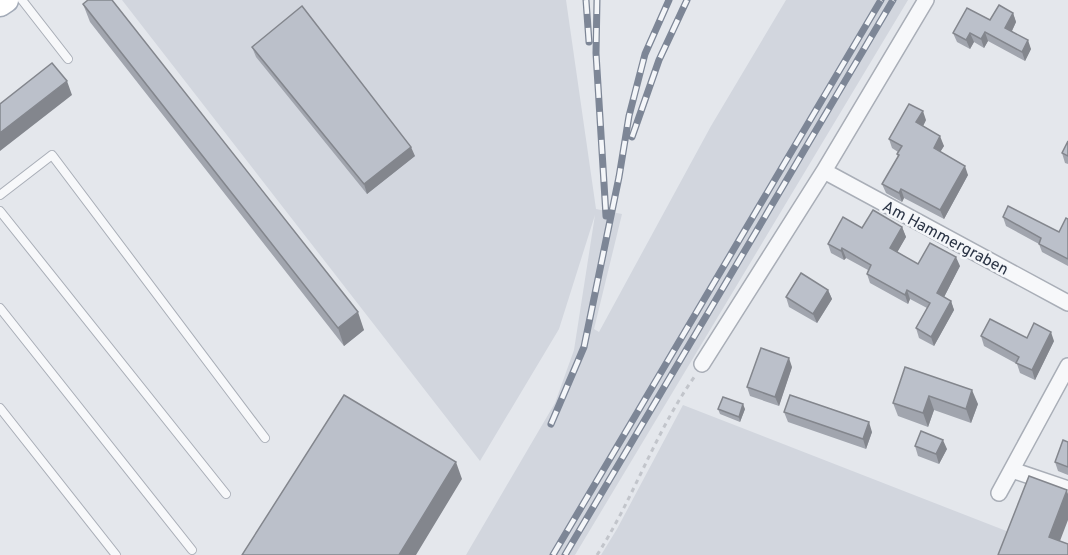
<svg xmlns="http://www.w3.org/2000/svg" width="1068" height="555" font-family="Overpass,sans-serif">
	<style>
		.built { fill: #d2d6de }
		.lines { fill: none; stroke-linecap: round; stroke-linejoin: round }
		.service-casing { stroke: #a9aeb7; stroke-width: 10 }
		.minor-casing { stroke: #a9aeb7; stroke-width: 18 }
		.primary-casing { stroke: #a3abb8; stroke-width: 27 }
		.path { stroke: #c2c5cb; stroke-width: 3; stroke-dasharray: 4.5 4.5; stroke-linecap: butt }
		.service { stroke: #f7f8fa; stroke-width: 8 }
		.minor { stroke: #f7f8fa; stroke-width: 15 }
		.primary { stroke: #fff; stroke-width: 24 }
		.rail-casing { stroke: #7d8696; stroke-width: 7 }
		.rail { stroke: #f4f6f9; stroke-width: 4.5; stroke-dasharray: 14; stroke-linecap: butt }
		.wall { fill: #a1a5ae }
		.shaded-wall { fill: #83868d }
		.building { fill: #bbc0ca; stroke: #83868d; stroke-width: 1.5 }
		.labels { text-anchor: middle; stroke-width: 5; stroke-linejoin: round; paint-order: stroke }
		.street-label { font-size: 16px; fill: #2b3445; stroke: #f4f6f9 }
	</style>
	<rect width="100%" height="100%" fill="#e4e7ec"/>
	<path class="built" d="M122,0H566L596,209L622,214L594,329L599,332L711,126L786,0H908L575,555H466L555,403L574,350L595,215L559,329L480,461Z
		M683,405L1068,555H601L617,529Z"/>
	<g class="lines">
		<defs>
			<path id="service" d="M22,0L68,59
				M0,195L52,155L265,438
				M0,211L226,494
				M0,308L192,550
				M0,408L116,555"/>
			<path id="minor" d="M926,0L824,171L1068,303
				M702,364L824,171
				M1012,470L1068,489
				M999,493L1068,366"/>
			<path id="primary" d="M0,4L6,0"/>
		</defs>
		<use href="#service" class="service-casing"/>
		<use href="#minor" class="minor-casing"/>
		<use href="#primary" class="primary-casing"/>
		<path class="path" d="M597,555C634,498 655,432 695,376"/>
		<use href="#service" class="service"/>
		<use href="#minor" class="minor"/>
		<use href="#primary" class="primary"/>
		<defs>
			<path id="rail" d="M586,0L589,42
				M597,0L596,53L606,216
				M632,137L659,60L687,0
				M551,424L584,347L619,177L629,116L645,54L669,0
				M553,555L881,0
				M565,555L893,0"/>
		</defs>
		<use href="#rail" class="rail-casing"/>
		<use href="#rail" class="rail"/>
	</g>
	<path class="wall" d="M83,4L364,330L344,346L90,22Z
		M1013,13L1016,22L1012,31L1031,49L1025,61L988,41L984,48L974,42L970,49L957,42L953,33Z
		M252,47L415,156L367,194L256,57Z
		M926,120L923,126L944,146L940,152L968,175L944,219L904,198L902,202L886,193L882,184L898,157L897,154L898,152L892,148L889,139Z
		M1068,141V164L1065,163L1062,153Z
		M1003,217L1059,232L1068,219V266L1042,252L1039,244L1006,226Z
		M902,227L906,237L897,252L918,264L960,266L944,297L951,301L954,310L934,346L919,338L916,328L927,308L910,299L908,304L870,283L867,274L868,270L846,258L844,260L831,253L828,244L862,228Z
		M828,290L832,299L817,323L789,307L786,297Z
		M981,336L1027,338L1054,341L1035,380L1020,373L1017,364L984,346Z
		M792,367L779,406L750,396L747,387Z
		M905,367L978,404L971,423L934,410L928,427L898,416L893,403Z
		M718,409H745L740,422L720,414Z
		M784,412L872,432L866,449L788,422Z
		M1068,442V475L1058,471L1055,462Z
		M915,446L947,449L939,464L918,456Z"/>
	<path class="shaded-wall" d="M1013,13L1016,22L1009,37L1005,28Z
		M985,32L988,41L984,48L981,39Z
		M970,33L974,42L970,49L966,40Z
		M1028,40L1031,49L1025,61L1022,52Z
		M67,81L72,95L0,151V133Z
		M923,111L926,120L920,132L916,122Z
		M940,136L944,146L937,157L934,148Z
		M411,147L415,156L367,194L364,184Z
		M965,166L968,175L944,219L940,210Z
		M901,189L904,198L902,202L899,193Z
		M902,227L906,237L894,258L890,248Z
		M842,248L846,258L844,260L841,251Z
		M956,257L960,266L941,303L937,293Z
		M828,290L832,299L817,323L813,314Z
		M907,290L910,299L908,304L905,295Z
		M951,301L954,310L934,346L931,337Z
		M358,312L364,330L344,346L338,328Z
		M1051,332L1054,341L1035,380L1032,370Z
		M789,358L792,367L779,406L775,397Z
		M972,390L978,404L971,423L966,409Z
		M929,396L934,410L928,427L923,413Z
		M743,404L745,409L740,422L739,417Z
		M869,422L872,432L866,449L863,439Z
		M943,440L947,449L939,464L936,454Z
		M456,462L462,479L416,555H399Z
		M1067,490L1068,494V520L1055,554L1049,537Z"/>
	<path class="building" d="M88,0H112L358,312L338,328L83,4Z
		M999,5L1013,13L1005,28L1028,40L1022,52L985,32L981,39L970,33L966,40L953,33L967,8L990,20Z
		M302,6L411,147L364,184L252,47Z
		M52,63L67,81L0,133V104Z
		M909,104L923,111L916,122L940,136L934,148L965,166L940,210L901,189L899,193L882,184L899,155L897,154L902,146L889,139Z
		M1068,141V156L1062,153Z
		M1008,206L1059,232L1066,218L1068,219V259L1039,244L1041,238L1003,217Z
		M873,210L902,227L890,248L918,264L930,243L956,257L937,293L951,301L931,337L916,328L930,303L907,290L905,295L867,274L871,265L842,248L841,251L828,244L843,217L862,228Z
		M801,273L828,290L813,314L786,297Z
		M990,319L1027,338L1034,323L1051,332L1032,370L1016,363L1019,357L981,336Z
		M761,348L789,358L775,397L747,387Z
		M905,367L972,390L966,409L929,396L923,413L893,403Z
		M344,395L456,462L399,555H242Z
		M790,395L869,422L863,439L784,412Z
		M723,397L743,404L739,417L718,409Z
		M921,431L943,440L936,454L915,446Z
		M1063,440L1068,442V467L1055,462Z
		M1029,476L1067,490L1049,537L1068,544V555H998Z"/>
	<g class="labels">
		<g class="street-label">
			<text transform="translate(946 237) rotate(28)" y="6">Am Hammergraben</text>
		</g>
	</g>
</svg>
